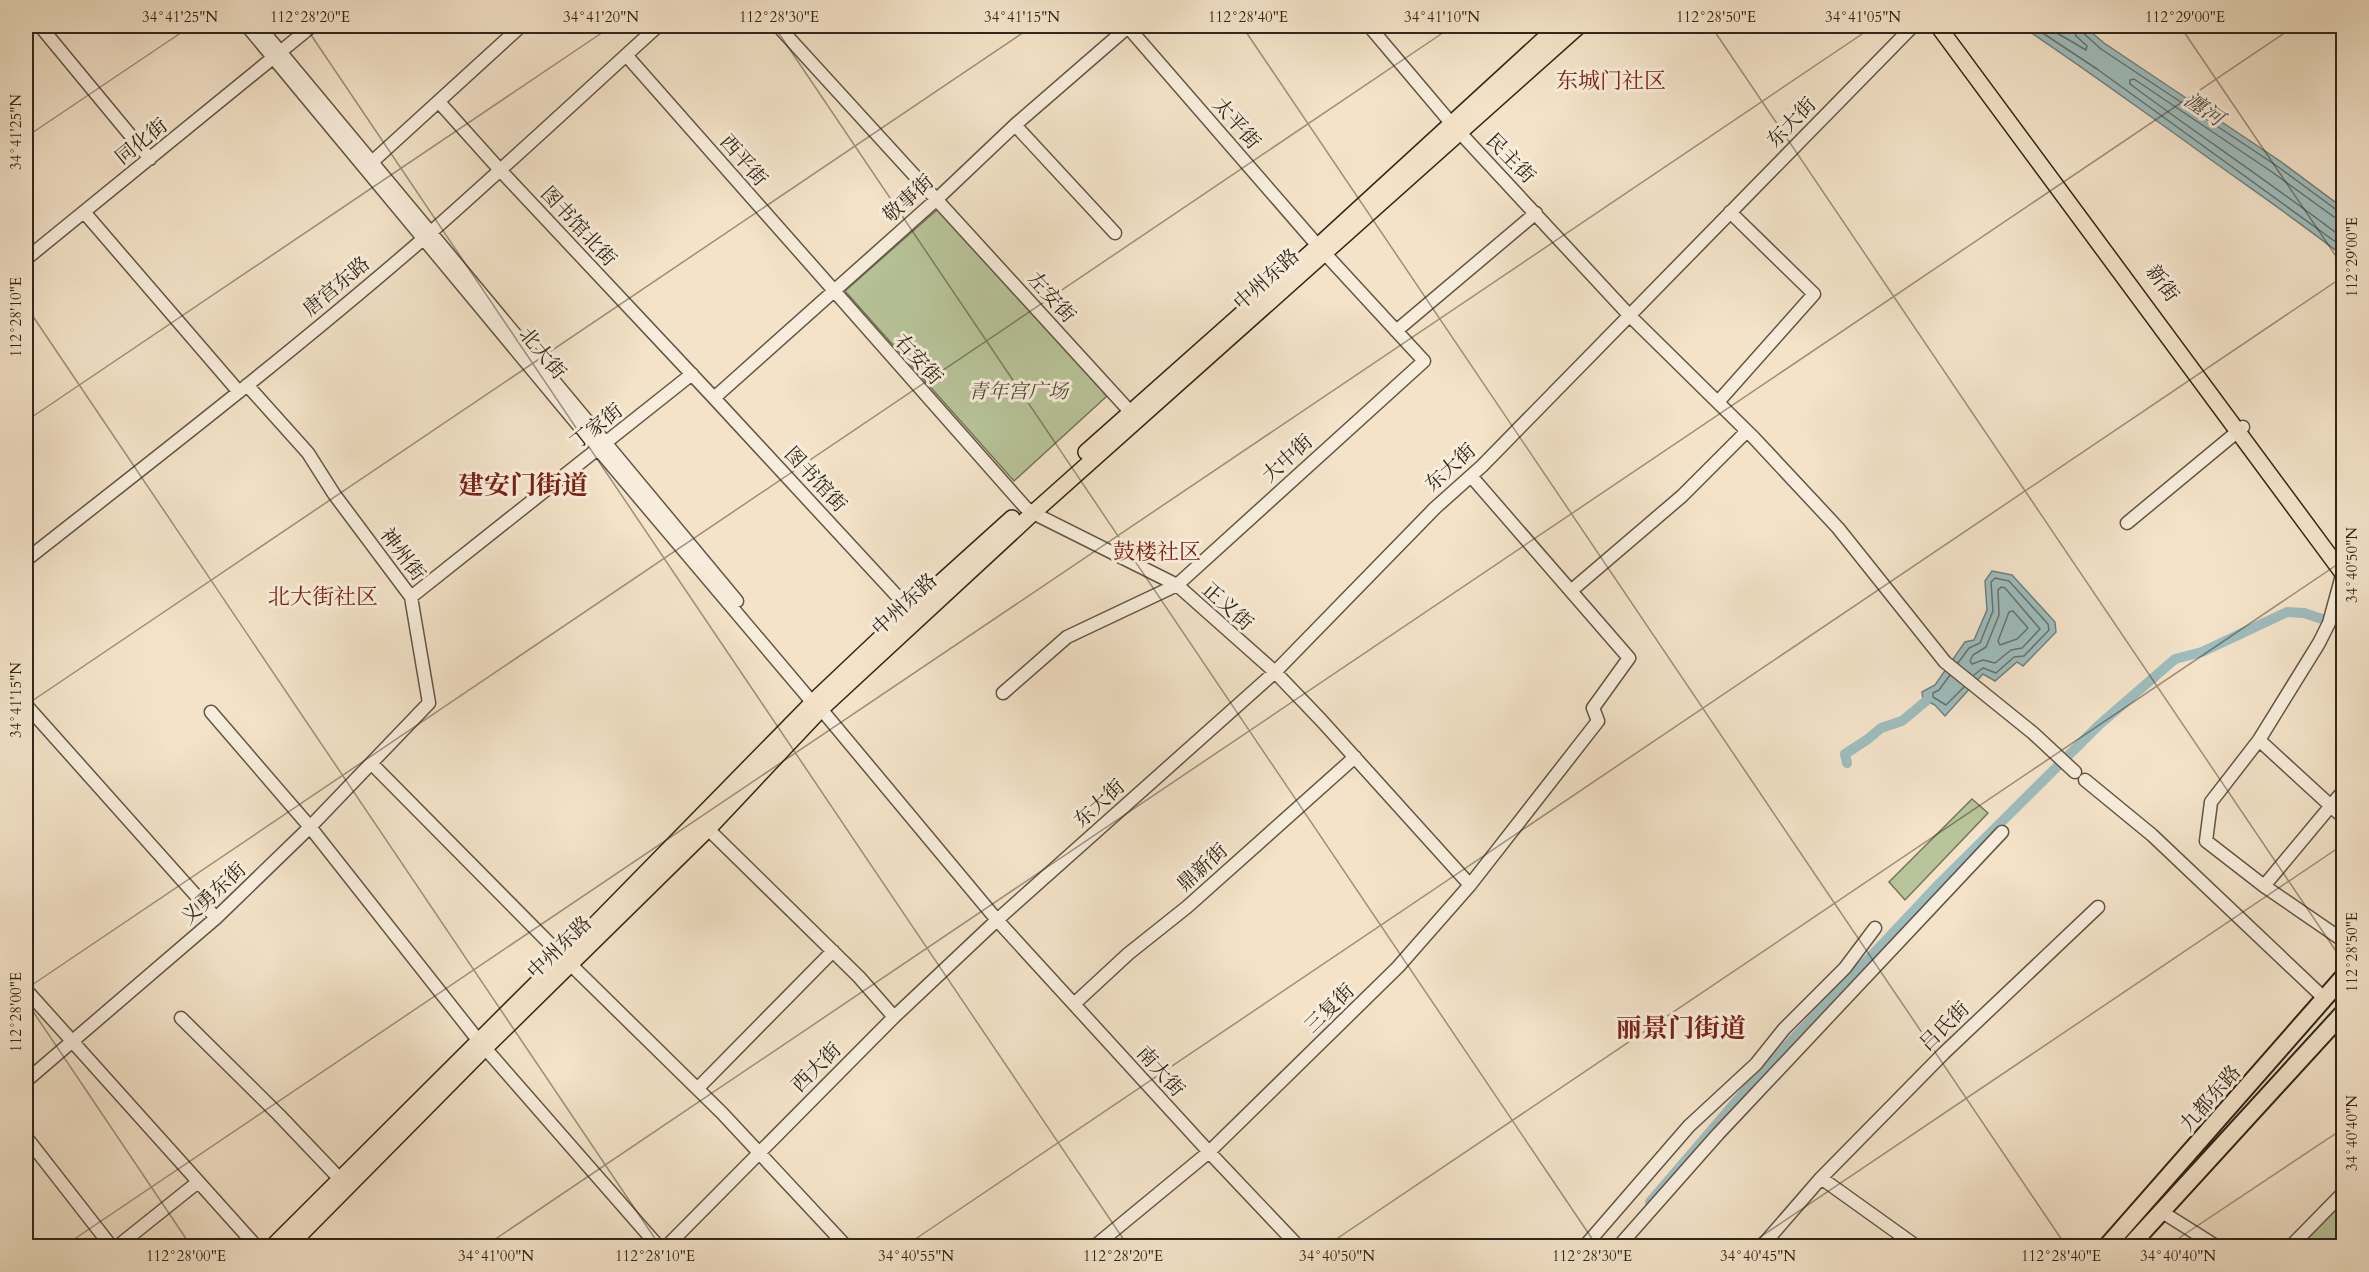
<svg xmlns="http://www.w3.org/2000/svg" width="2369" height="1272" font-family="Cardo,'Noto Serif SC',serif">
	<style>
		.green { fill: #b8c499; stroke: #747659; stroke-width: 1.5 }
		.water { fill: #9ebdbe; stroke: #72817c; stroke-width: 1.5 }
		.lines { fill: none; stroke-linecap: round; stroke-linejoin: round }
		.shore { stroke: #68726c; stroke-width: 1.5 }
		.canal { stroke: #9ebdbe; stroke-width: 10 }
		.minor-casing { stroke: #625645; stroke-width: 15 }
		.major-casing { stroke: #312719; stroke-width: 18 }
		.highway-casing { stroke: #312719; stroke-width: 20 }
		.minor { stroke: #f8eddc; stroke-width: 12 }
		.major { stroke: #f4e3c9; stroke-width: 15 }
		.highway { stroke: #f4e3c9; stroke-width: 16 }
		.ticks { fill: none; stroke: #312719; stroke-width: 1.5; stroke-opacity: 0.45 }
		.labels { text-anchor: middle; stroke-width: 6; stroke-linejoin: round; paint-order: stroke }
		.street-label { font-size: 20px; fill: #312719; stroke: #f8eddc }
		.park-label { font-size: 20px; font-style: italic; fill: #534e39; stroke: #f8eddc }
		.water-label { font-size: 21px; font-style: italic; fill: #52544b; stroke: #f8eddc }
		.quarter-label { font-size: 22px; fill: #7a1f14; stroke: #f8eddc }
		.district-label { font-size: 26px; font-weight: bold; fill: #7a1f14; stroke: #f8eddc }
		.neatline { fill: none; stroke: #312719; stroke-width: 2 }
		.ticks-label { font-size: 15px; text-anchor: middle; fill: #312719 }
	</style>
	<rect width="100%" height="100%" fill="#f4e3c9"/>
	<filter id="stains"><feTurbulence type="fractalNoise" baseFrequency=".00333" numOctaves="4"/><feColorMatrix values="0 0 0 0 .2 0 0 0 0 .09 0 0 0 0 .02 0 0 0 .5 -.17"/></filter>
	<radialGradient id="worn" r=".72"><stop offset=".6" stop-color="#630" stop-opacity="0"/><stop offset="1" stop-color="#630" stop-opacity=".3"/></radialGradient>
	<path class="green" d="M939,208L1107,396L1014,481L845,291Z
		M1972,799L1988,813L1905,900L1889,882Z
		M2343,1200V1246H2295Z"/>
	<path class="water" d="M2021,26H2084L2104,43L2280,161L2343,208V256C2292,216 2238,180 2185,141C2130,102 2077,63 2021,26Z
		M1992,571L2012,575L2055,622L2056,632L2023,666L2017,662L1995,681L1983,674L1945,716L1935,705L1923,699L1922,692L1935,685L1965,642L1974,640L1987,610L1985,581Z"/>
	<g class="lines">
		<path class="shore" d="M2032,26L2097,69L2344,248
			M2045,26L2086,50L2087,46L2076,36L2073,26
			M2081,26L2082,32L2101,49L2277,166L2338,211L2344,212
			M2344,220L2334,217L2272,172L2134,79L2130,80V84C2201,137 2274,185 2344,239
			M2001,587L2005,588L2040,629L2022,648L2011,650L1995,663L1983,660L1972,664L1970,661L1973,655L1986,647L1999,615L1998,590Z
			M2013,611L2028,628L2017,639L2000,645L1998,641L2009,612Z
			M1958,663L1969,648L1980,643L1993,611L1991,582L1995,578L2009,581L2048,624L2049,630L2024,656L2014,657L1996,673L1983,668L1974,675
			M1950,675L1939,690L1933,693V697L1946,705L1964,687"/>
		<path class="canal" d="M1847,763L1845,754L1868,739L1881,728L1902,721L1926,701
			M1650,1202L1752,1083L1938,885L2099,725L2175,659L2202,652L2287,612L2304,613L2322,619L2344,618"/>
		<defs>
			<path id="minor" d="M40,26L150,159
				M247,26L598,449L812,702
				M778,26L1135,417
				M1369,26L1451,123L1629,315L1754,438L1838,528L1945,662L2033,733L2075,772
				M263,31L737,601
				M626,55L1025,507L1033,513L1177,585L1275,672L1321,720L1470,885
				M439,102L500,170L714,398L910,610
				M1015,125L1115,233
				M372,162L521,26
				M84,212L239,392
				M26,259L312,26
				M1396,331L1536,213
				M714,398L937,199L1015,125L1128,27
				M1718,402L1814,294L1730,212
				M2127,523L2243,427
				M26,560C162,453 299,347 430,233C507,165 582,95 658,26
				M2344,568L2329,623L2319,643L2259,740L2211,802L2206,841L2264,886L2344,941
				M1572,590L1682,496L1747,431
				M411,597L692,374
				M1003,693L1067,637L1177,585L1424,361L1318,246L1127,26
				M26,705L216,918
				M821,709L997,920L1209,1152L1298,1246
				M211,712L310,827L478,1040L658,1246
				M2259,740L2344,818
				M372,764L563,957L722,1113L846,1246
				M2085,780L2152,835L2324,998
				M708,829L859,977L894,1017
				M2264,886L2344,790
				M26,995L28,992L256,1246
				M1074,1004L1128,954L1187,907L1355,757
				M181,1018L279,1115L339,1178
				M26,1081L216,918L310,827L429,703L411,597L334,494L308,453L247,385
				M698,1088L833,951
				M26,1137L111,1246
				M1821,1178L1916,1246
				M2162,1212L2216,1246
				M118,1246L198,1182
				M667,1246L894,1017L997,920L1275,672L1435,508L1482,466L1913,26
				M1095,1246L1209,1152L1398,967L1470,885L1598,721L1593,708L1629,658L1471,476
				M1585,1246L1689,1126L1756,1064L1784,1029L1845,968L1875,928
				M1619,1246L1718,1134L2002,832
				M1762,1246L1821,1178L1944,1053L2098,907
				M2291,1246L2344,1192"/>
			<path id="major" d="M1938,26L2344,575
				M1086,452L1318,246L1558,26
				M273,1246L563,957L818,697L910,610L1012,518
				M289,1246L485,1048L708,829L821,709L1033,513L1579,26"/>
			<path id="highway" d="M2107,1246L2344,976
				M2130,1246L2344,1012"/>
		</defs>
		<use href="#minor" class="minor-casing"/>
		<use href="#major" class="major-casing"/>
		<use href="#highway" class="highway-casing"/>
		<use href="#minor" class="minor"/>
		<use href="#major" class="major"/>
		<use href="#highway" class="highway"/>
	</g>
	<path class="ticks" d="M305,26L1128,1246M774,26L1597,1246M1242,26L2066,1246M1711,26L2344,963M2180,26L2344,268M26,137L191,26M26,306L660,1246M26,421L612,26M26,705L1033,26M26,989L1453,26M26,1001L191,1246M64,1246L1874,26M485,1246L2295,26M905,1246L2344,276M1326,1246L2344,560M1747,1246L2344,844M2167,1246L2344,1128"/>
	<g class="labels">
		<g class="street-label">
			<text transform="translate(1791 122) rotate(-46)" y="7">东大街</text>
			<text transform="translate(1237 123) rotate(49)" y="7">太平街</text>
			<text transform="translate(141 141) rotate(-39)" y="7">同化街</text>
			<text transform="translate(1511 158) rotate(46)" y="7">民主街</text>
			<text transform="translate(744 160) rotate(49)" y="7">西平街</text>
			<text transform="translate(908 198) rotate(-42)" y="7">敬事街</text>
			<text transform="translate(579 226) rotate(47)" y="7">图书馆北街</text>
			<text transform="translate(1266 279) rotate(-42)" y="7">中州东路</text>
			<text transform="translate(2163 283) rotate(54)" y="7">新街</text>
			<text transform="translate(336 286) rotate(-40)" y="7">唐宫东路</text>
			<text transform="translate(1052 297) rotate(48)" y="7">左安街</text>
			<text transform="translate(543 353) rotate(50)" y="7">北大街</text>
			<text transform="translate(919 359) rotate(48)" y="7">右安街</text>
			<text transform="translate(596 426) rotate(-38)" y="7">丁家街</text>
			<text transform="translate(1287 458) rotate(-42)" y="7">大中街</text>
			<text transform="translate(1450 467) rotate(-42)" y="7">东大街</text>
			<text transform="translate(816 479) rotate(47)" y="7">图书馆街</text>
			<text transform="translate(403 554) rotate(53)" y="7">神州街</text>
			<text transform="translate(904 604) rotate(-43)" y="7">中州东路</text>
			<text transform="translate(1228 606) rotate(42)" y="7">正义街</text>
			<text transform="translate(1099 803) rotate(-42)" y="7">东大街</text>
			<text transform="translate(1202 867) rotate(-42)" y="7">鼎新街</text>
			<text transform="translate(213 893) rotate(-43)" y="7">义勇东街</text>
			<text transform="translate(559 947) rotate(-44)" y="7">中州东路</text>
			<text transform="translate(1329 1008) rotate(-44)" y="7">三复街</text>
			<text transform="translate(1944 1026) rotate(-44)" y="7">吕氏街</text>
			<text transform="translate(816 1067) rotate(-45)" y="7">西大街</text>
			<text transform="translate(1161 1071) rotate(48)" y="7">南大街</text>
			<text transform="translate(2210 1098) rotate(-49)" y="7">九都东路</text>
		</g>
		<g class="park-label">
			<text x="1018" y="398">青年宫广场</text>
		</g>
		<g class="water-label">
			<text transform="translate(2204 109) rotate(34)" y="7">瀍河</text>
		</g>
		<g class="quarter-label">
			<text x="1611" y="88">东城门社区</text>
			<text x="1157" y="559">鼓楼社区</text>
			<text x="323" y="604">北大街社区</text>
		</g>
		<g class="district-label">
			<text x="523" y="494">建安门街道</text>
			<text x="1681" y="1037">丽景门街道</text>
		</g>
	</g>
	<rect width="2369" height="1272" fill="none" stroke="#f4e3c9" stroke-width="66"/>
	<rect x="33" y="33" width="2303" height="1206" class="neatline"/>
	<g class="ticks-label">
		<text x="180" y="22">34°41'25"N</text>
		<text x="310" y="22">112°28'20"E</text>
		<text x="601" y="22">34°41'20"N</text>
		<text x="779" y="22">112°28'30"E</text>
		<text x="1022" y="22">34°41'15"N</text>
		<text x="1248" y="22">112°28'40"E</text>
		<text x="1442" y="22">34°41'10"N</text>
		<text x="1716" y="22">112°28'50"E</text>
		<text x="1863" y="22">34°41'05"N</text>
		<text x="2185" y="22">112°29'00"E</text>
		<text transform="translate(16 132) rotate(-90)" y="5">34°41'25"N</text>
		<text transform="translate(2352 257) rotate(-90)" y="5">112°29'00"E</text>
		<text transform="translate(16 317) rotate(-90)" y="5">112°28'10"E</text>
		<text transform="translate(2352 565) rotate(-90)" y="5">34°40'50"N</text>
		<text transform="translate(16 700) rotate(-90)" y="5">34°41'15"N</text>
		<text transform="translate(2352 952) rotate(-90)" y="5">112°28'50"E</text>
		<text transform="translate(16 1012) rotate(-90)" y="5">112°28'00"E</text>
		<text transform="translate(2352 1133) rotate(-90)" y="5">34°40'40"N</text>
		<text x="186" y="1261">112°28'00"E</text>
		<text x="496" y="1261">34°41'00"N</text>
		<text x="655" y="1261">112°28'10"E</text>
		<text x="916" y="1261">34°40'55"N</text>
		<text x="1123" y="1261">112°28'20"E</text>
		<text x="1337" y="1261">34°40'50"N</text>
		<text x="1592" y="1261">112°28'30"E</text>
		<text x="1758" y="1261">34°40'45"N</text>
		<text x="2061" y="1261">112°28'40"E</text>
		<text x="2178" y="1261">34°40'40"N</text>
	</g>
	<rect width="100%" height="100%" filter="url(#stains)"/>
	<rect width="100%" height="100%" fill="url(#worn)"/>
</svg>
